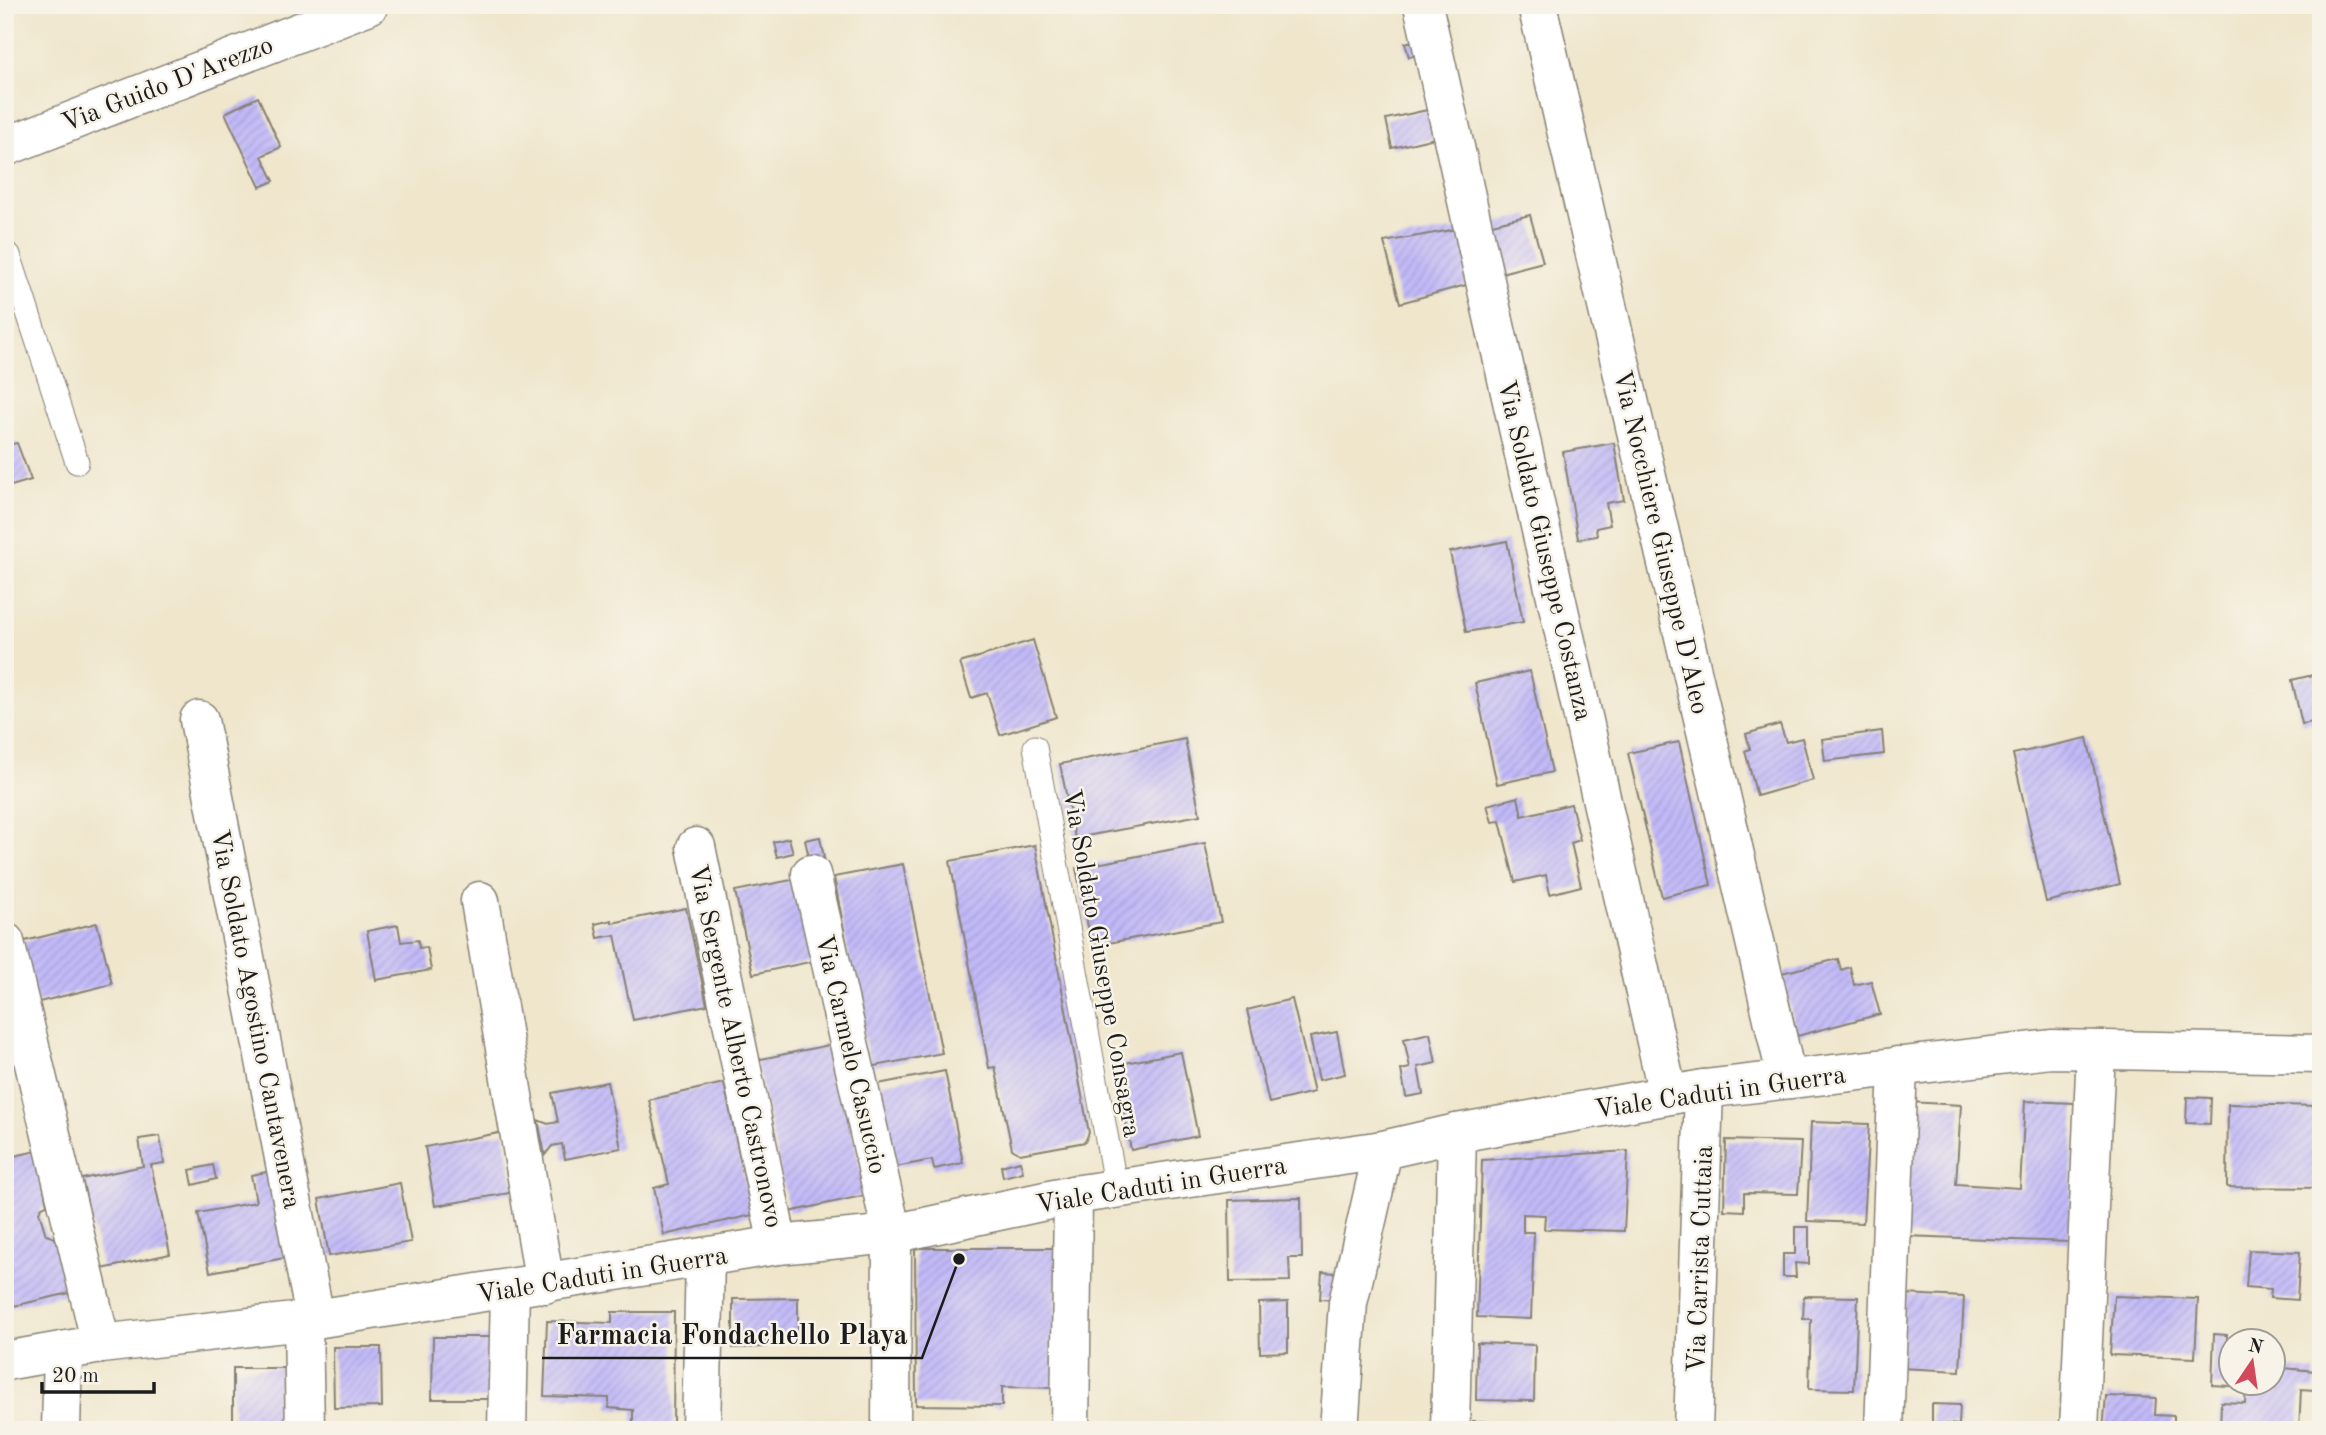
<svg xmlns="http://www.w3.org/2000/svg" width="2326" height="1435" font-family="'Old Standard TT',serif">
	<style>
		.building { fill: url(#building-hatch) }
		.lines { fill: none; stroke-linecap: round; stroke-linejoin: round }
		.lane-casing { stroke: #868174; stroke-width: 25 }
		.street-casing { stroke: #868174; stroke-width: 41 }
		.secondary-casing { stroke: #868174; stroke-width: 41 }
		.lane { stroke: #fff; stroke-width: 23 }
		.street { stroke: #fff; stroke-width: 38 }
		.secondary { stroke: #fff; stroke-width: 38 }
		.labels { text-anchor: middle; stroke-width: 5; stroke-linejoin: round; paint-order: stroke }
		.street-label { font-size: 26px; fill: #1c1c1c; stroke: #f7f3e8 }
		.leader { fill: none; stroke: #1c1c1c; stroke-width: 2.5 }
		.callout-dot { fill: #1c1c1c; stroke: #f7f3e8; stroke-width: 2.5 }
		.callout-label { font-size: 28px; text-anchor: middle; font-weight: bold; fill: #1c1c1c; stroke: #f7f3e8; stroke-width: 5; stroke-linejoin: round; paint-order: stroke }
	</style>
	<defs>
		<pattern id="building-hatch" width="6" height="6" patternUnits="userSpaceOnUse" patternTransform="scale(1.75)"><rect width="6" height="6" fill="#c2baf8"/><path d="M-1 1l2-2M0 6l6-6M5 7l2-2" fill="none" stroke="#a69fd4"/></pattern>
	</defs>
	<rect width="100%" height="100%" fill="#f7f3e8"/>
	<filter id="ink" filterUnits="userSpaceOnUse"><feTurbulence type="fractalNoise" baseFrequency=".0143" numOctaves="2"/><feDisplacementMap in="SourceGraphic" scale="14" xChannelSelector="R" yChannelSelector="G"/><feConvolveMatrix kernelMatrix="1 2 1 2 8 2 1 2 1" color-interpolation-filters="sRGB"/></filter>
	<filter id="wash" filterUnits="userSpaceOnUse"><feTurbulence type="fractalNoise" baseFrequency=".00686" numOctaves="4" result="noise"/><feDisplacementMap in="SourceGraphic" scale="28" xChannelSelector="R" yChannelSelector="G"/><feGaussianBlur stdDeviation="1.57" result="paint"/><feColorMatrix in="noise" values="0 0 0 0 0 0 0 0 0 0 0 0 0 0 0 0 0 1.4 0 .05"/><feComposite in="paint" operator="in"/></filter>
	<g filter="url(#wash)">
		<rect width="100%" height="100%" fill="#efe6cc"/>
		<g id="blocks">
			<path class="building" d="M1420,39L1423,53L1409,57L1405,43Z
				M258,97L281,147L262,156L274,181L260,187L225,113Z
				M1432,109L1439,137L1392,148L1386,119Z
				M1530,215L1543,262L1501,273L1488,225Z
				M1463,228L1477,282L1400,303L1384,242Z
				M5,411L11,427L6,429L11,444L17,443L31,480L5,488Z
				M1614,443L1624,500L1606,503L1610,525L1596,528L1597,536L1578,539L1563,452Z
				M1507,541L1523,622L1466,632L1450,552Z
				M1033,640L1056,717L1000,735L987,693L971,698L960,663Z
				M1530,671L1552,772L1497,784L1475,683Z
				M2321,673V731H2320L2317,721L2302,724L2292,680Z
				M1780,724L1786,742L1802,738L1813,780L1757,796L1745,751L1750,749L1746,734Z
				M1882,731L1884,754L1825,761L1822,739Z
				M2087,738L2120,884L2046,902L2013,754Z
				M1185,739L1200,815L1075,838L1060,764Z
				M1679,742L1711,885L1662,897L1628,753Z
				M1518,797L1522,816L1571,804L1580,840L1571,843L1581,886L1550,894L1546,875L1515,882L1500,821L1492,822L1487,805Z
				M820,837L825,863L811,866L805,840Z
				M789,838L793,853L777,857L773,842Z
				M1205,843L1221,922L1092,946L1076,868Z
				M1035,845L1089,1133L1085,1142L1020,1154L1012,1149L995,1067L989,1068L950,861Z
				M903,864L942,1053L870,1067L834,877Z
				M797,879L814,961L753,974L735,891Z
				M686,908L707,1005L633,1020L615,935L598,938L595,924L612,920V923Z
				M97,923L112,984L35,1003L21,942Z
				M398,925L401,942L418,940L419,948L427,947L431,970L376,980L367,931Z
				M1838,959L1841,970L1850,967L1854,985L1871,981L1880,1014L1797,1036L1782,973Z
				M1292,999L1314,1092L1269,1103L1247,1010Z
				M1337,1032L1345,1074L1319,1080L1310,1037Z
				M1430,1033L1436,1063L1418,1067L1423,1094L1406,1097L1401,1070L1410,1068L1404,1039Z
				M834,1044L866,1195L789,1212L756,1060Z
				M1181,1052L1198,1136L1131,1150L1115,1065Z
				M945,1071L963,1163L934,1169L932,1160L890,1168L873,1085Z
				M607,1082L621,1148L565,1159L562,1144L552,1146L545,1155L538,1120L548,1124L558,1122L552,1093Z
				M724,1083L752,1215L664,1235L654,1188L669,1184L649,1100Z
				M2187,1097L2211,1098L2210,1124L2186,1123Z
				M2025,1101L2075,1103L2069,1242L1905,1236L1910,1102L1961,1105L1956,1184L2020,1188Z
				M2228,1104L2321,1106V1188L2227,1187Z
				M1811,1122L1869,1124L1863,1223L1807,1221Z
				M504,1132L515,1192L435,1206L425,1147Z
				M160,1136L164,1163L151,1165L170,1254L102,1269L82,1179L143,1166L139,1139Z
				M1726,1140L1801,1142L1798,1194L1744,1193V1211L1724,1210Z
				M37,1151L47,1205L42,1207L39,1212L46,1235L55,1238L69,1270L74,1292L5,1308V1158Z
				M1628,1151L1624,1231L1544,1229L1545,1215L1523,1214V1232H1534L1531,1319L1477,1317L1482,1160Z
				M1020,1161L1023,1172L1003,1177L1001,1166Z
				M213,1165L216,1179L193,1185L190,1170Z
				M272,1171L290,1257L210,1272L198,1213L256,1202L251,1175Z
				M400,1183L411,1242L329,1256L319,1199Z
				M1301,1198L1302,1258H1289L1290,1281L1230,1282L1229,1200Z
				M1795,1227H1809V1264L1795,1263L1796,1277H1783V1254H1795Z
				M915,1248H1057L1056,1388L1002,1387V1406L916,1405Z
				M2249,1250L2300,1252L2297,1300L2270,1298L2271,1289L2246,1287Z
				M1322,1272L1336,1273L1335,1300L1320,1299Z
				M1904,1294L1964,1297L1960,1371L1900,1368Z
				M1804,1296L1858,1297L1854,1390L1809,1389L1811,1319H1803Z
				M2114,1296L2198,1299L2195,1358L2110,1355Z
				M798,1298V1337H766V1347L733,1348V1299Z
				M1288,1302V1352L1260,1353L1259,1303Z
				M612,1312H674L673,1430H633V1410L609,1408V1398L544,1396L547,1321L612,1323Z
				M2214,1334L2227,1335V1340H2231V1382H2274V1367L2315,1371L2314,1390L2301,1389L2299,1430H2220L2221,1402L2245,1403L2246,1387L2212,1385Z
				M433,1337H491V1399H432Z
				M1477,1343L1535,1345L1534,1401L1476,1400Z
				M333,1347H381L382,1407L334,1408Z
				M233,1368H292L291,1430H233Z
				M2106,1396L2156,1398L2155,1415L2174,1416V1430H2103Z
				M1932,1404L1960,1405L1959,1425L1932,1423Z
				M1473,1421L1525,1424V1430H1473Z"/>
		</g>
	</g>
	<g filter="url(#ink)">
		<use href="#blocks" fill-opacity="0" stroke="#868174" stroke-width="2"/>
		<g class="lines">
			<defs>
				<path id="lane" d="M5,256L9,255L77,462
					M1035,747L1116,1189"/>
				<path id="street" d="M1423,5L1668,1095
					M1537,5L1787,1079
					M5,147L369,5
					M199,720L315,1318
					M696,847L778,1245
					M811,874L892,1234L891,1430
					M480,901L545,1284
					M5,942L101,1344
					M303,1321L305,1430
					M61,1430L63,1352
					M507,1430L510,1288
					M701,1430L705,1258
					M1070,1430L1073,1195
					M1450,1430L1457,1133
					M1693,1430L1704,1089
					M1884,1430L1898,1066
					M2079,1430L2096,1050"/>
				<path id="secondary" d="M5,1361L101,1344L303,1321L778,1245L892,1234L1073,1195L1383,1150L1457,1133L1704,1089L2051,1049L2321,1054
					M1339,1430L1348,1303L1383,1150"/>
			</defs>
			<use href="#lane" class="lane-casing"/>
			<use href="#street" class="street-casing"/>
			<use href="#secondary" class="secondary-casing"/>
			<use href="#lane" class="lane"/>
			<use href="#street" class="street"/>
			<use href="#secondary" class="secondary"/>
		</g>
	</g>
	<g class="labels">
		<g class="street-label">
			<text transform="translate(167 83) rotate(-21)" y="9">Via Guido D'Arezzo</text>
			<text transform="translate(1662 542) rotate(77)" y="9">Via Nocchiere Giuseppe D'Aleo</text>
			<text transform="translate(1546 550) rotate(77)" y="9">Via Soldato Giuseppe Costanza</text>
			<text transform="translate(1103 963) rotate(80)" y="9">Via Soldato Giuseppe Consagra</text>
			<text transform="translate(257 1019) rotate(79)" y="9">Via Soldato Agostino Cantavenera</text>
			<text transform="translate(737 1046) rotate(78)" y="9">Via Sergente Alberto Castronovo</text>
			<text transform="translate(852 1054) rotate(77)" y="9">Via Carmelo Casuccio</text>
			<text transform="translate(1720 1091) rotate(-8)" y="9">Viale Caduti in Guerra</text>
			<text transform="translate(1161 1184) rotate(-9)" y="9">Viale Caduti in Guerra</text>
			<text transform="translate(1699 1259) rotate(-88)" y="9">Via Carrista Cuttaia</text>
			<text transform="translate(602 1274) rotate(-9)" y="9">Viale Caduti in Guerra</text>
		</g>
	</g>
	<path class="leader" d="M959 1259L922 1358H542"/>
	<circle class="callout-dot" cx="959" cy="1259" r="7"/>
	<g class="callout-label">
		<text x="732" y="1344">Farmacia Fondachello Playa</text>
	</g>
	<rect width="2326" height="1435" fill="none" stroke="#f7f3e8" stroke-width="28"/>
	<g transform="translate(2252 1362) rotate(13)"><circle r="33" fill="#f7f3e8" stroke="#9f9d96" stroke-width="2"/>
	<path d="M0-5L12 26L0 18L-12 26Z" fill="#d1495b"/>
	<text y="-10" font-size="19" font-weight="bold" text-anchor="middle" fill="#1c1c1c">N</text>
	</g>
	<path d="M42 1382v10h112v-10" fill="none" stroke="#1c1c1c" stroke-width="3.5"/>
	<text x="52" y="1382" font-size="21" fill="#1c1c1c" stroke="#f7f3e8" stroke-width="5" paint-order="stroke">20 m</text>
</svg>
